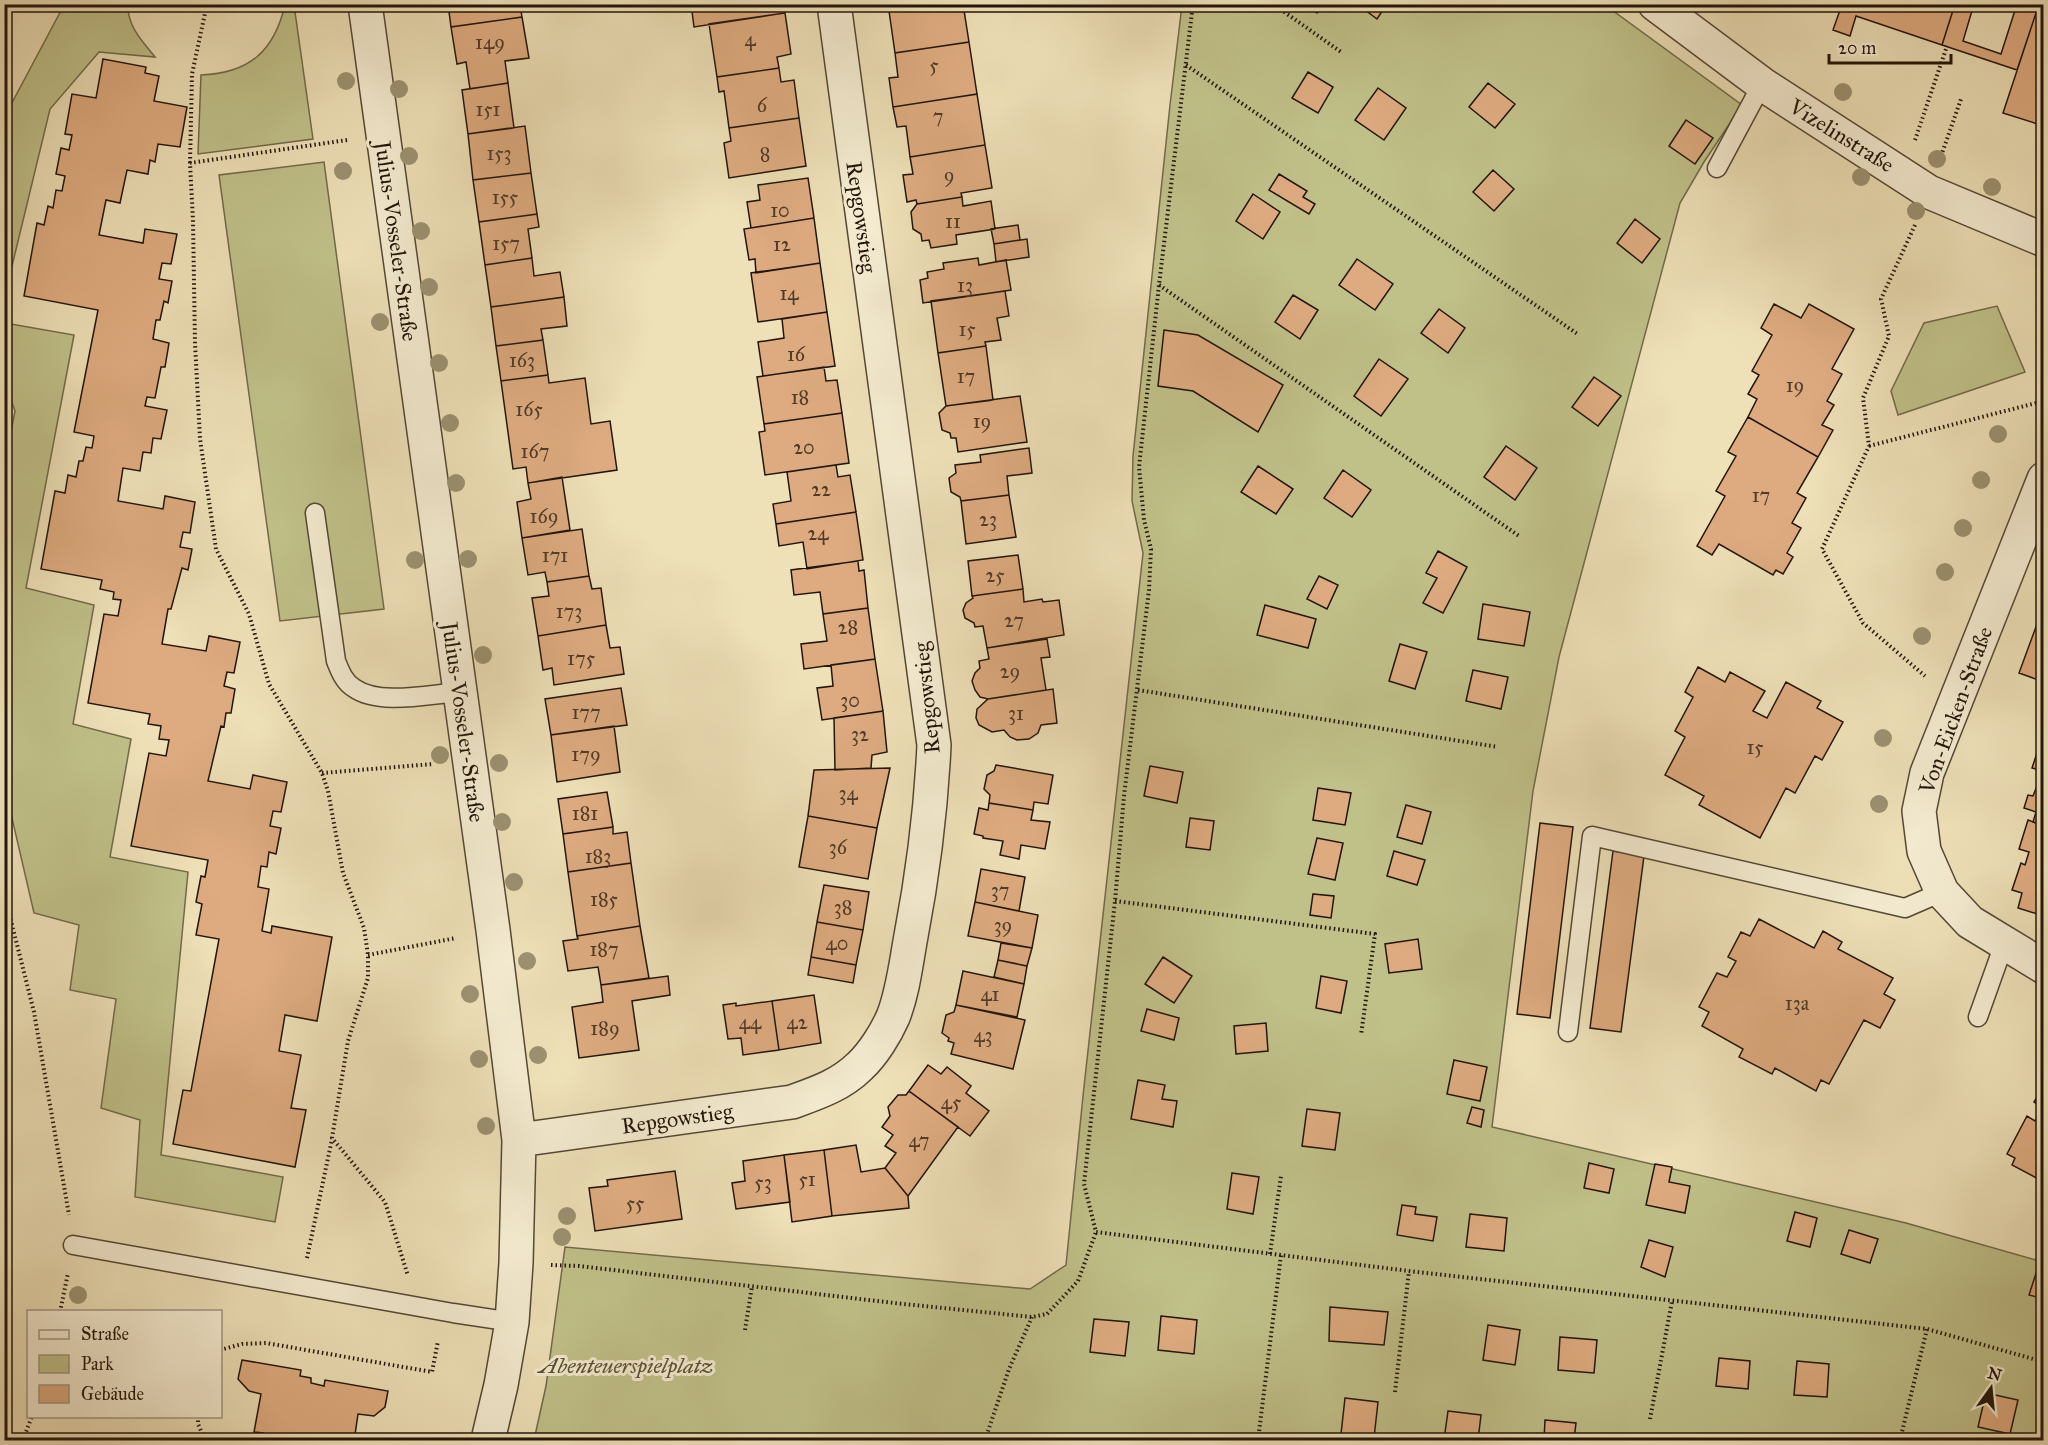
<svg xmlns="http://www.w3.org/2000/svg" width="2048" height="1445" font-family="'IM FELL Great Primer',serif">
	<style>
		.green { fill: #c0c089; stroke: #716a4a; stroke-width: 1.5 }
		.building { fill: #ddab7f; stroke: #22150a; stroke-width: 1.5 }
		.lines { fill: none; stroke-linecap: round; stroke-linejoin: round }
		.service-casing { stroke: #554835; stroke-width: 21 }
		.minor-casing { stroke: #554835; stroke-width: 36 }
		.path { stroke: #22150a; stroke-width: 4; stroke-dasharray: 1.5 3; stroke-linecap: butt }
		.service { stroke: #f4ebd0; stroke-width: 18 }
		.minor { stroke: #f4ebd0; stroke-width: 33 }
		.tree { fill: #9c9170 }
		.labels { text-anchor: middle; stroke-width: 6; stroke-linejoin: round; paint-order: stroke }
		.number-label { font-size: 20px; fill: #513a27 }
		.street-label { font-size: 22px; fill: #22150a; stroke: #f4ebd0 }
		.park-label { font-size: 22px; font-style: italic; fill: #595136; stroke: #f4ebd0 }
	</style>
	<rect width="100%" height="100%" fill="#eee0b7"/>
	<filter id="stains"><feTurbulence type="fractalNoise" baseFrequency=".00333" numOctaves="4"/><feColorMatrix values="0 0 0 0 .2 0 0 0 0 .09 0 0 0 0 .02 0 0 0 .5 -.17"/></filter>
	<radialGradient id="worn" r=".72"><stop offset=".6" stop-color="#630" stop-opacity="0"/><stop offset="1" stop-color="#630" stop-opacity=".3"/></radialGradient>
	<path class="green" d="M64,5H128C127,26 143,42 155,57L99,52L50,109L5,295V116Z
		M285,5H294L313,139L198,154L201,75C250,73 274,51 285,5Z
		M1182,5H1605L1742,105L1704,162L1680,203L1559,657L1533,791L1492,1127L1906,1223L2043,1262V1440H534L546,1386L565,1247L1030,1289L1066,1265L1083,1096L1143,553L1132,501L1133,456L1170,105Z
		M324,162L384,609L280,621L219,175Z
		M1997,306L2025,372L1898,415L1891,391L1924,323Z
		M5,323L74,335L26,588L94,605L73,724L131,739L110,857L188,872L161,1155L283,1177L275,1222L135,1197L140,1120L101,1108L116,999L70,990L79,925L34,913L5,788L4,454L7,452L15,411L5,383Z"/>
	<path class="building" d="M448,4H520L522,17L451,27Z
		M691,4H783L785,13L694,27Z
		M888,4H963L969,42L895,53Z
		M1305,4H1323L1317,13Z
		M1357,4H1387L1377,19Z
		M1468,4H1483L1478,12Z
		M1488,4H1501L1496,11Z
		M1824,4H1955L1942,45L1856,16L1850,36L1833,30L1840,10Z
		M1955,4H1974L1963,41L2001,54L2017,4H2039L2017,70L1942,45Z
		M2039,4H2044V126L2003,113Z
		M785,13L791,54L777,57L779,68L717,77L709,24Z
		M522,17L529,58L505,61L508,83L470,89L466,62L457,64L451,27Z
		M969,42L977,94L893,107L889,78L898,77L895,53Z
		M103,59L146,67L145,73L159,76L154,101L187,107L180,147L158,144L155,162L150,160L148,174L127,170L120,203L106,200L99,235L143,243L145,229L177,234L171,264L162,263L159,279L172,281L168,303L164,301L160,320H156L153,339L169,343L165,367H161L155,398L147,397L145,406L167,410L161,439L153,438L151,453L143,452L140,471L123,468L118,501L163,509L165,496L195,502L190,533L183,532L180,547L192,549L188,570L182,568L171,609H168L162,644L206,651L209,636L240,642L234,673L227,672L224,686L235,689L231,713H226L224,727L221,726L208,781L250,789L253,775L287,782L281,812L273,811L270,826L281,828L276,854L269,852L267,867L261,866L258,887L269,889L262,931L271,933L272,926L332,937L317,1021L285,1015L279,1051L301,1055L291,1108L306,1110L295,1167L173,1144L183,1090L191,1091L219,939L196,935L202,904L196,902L201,876L205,877L208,860L131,846L149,753L166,756L169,740L159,739L161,726L148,724L150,714L88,703L104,614L118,616L121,600L113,599L114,592L100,589L102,580L41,569L55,491L65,493L68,475L76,477L79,461H83L86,447L92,448L94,436L74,432L98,310L24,296L37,223L44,225L48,206L53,208L56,190L62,191L65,176L56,174L61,148L69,150L72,135L65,134L72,94L96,98Z
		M779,68L781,82L794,80L799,118L729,128L724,91L719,92L717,77Z
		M1308,72L1333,87L1318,113L1292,98Z
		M508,83L514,128L468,134L462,90Z
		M1488,83L1515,104L1495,128L1469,107Z
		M1378,88L1406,108L1384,140L1355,120Z
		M977,94L985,145L910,157L906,126L897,127L893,107Z
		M799,118L806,166L729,178L724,143L731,141L729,128Z
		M1686,120L1713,138L1695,164L1669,146Z
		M525,126L531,173L473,180L468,134Z
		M985,145L992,188L961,193L962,197L917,204L916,200L907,202L903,175L913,174L910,157Z
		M1493,170L1514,189L1494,211L1473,192Z
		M531,173L537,214L479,222L473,180Z
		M1279,174L1307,191L1303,197L1315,204L1309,214L1269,190Z
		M808,178L814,218L751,228L747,202L760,200L758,185Z
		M1253,194L1280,212L1263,239L1236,221Z
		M962,197L963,206L991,201L995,229L956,235L957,244L931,248L929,240L922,241L921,234L913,229L911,212L917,204Z
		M537,214L539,227L528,229L532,258L485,265L479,222Z
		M814,218L820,263L756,273L755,259L749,260L744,229Z
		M1635,219L1660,239L1642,263L1617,243Z
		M1018,225L1020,240L994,244L991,229Z
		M1027,239L1029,257L996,262L994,244Z
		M532,258L534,276L560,272L564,297L491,307L485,265Z
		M978,258L979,265L1006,260L1011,290L923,303L920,280L928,278L927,272L944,269L943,263Z
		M1357,259L1393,284L1375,310L1339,285Z
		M820,263L827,312L758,322L751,273Z
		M1005,291L1009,316L997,318L1001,340L985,342L986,346L938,353L931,301Z
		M1293,295L1318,310L1300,339L1275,322Z
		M564,297L567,326L541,329L543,340L496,346L491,307Z
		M1774,304L1801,318L1809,304L1854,329L1832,369L1842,374L1827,401L1834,405L1822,425L1833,430L1818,457L1748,417L1757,399L1748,394L1759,375L1752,371L1772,335L1761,328Z
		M1439,309L1465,328L1448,353L1421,333Z
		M827,312L835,366L763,376L758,342L784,338L782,319Z
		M1164,330L1198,335L1283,385L1258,432L1193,391L1158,386Z
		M543,340L548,375L501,381L496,346Z
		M986,346L993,400L946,406L938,353Z
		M1379,359L1408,379L1381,416L1354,396Z
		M824,367L826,381L837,380L842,413L764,424L757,377Z
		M548,375L549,383L585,378L591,424L610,421L617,470L528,483L526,467L513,469L501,381Z
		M1594,377L1621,396L1598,426L1572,407Z
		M1020,396L1027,442L958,452L956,438H951L950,433L942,430L939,413L946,406Z
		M842,413L849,463L765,475L759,432L765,431L764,424Z
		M1748,417L1818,457L1797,493L1806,498L1792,523L1801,528L1787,553L1793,557L1783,574L1776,570L1773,575L1719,544L1712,555L1697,546L1725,496L1716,491L1736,456L1728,452Z
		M1506,446L1537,468L1515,500L1484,477Z
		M1029,448L1032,473L1007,476L1009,495L961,501L960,497L951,492L949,478L956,473L955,465L981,462L980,455Z
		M836,465L838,477L850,475L856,512L776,524L773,504L791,501L787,472Z
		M1258,466L1293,489L1276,514L1241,492Z
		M1343,470L1371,490L1352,517L1324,498Z
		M562,477L570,530L522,538L517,502L531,499L528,483Z
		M1009,495L1016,537L966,544L961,501Z
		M856,512L863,560L807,569L803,542L779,546L776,524Z
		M582,529L589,576L547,582L545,572L528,575L522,538Z
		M1438,551L1467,567L1443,613L1423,603L1437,578L1426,573Z
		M1018,555L1023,589L972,596L968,561Z
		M858,561L859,571L864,570L868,608L823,614L820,592L794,595L791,570Z
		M589,576L592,589L601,588L606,625L538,636L532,598L549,596L547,582Z
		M1319,576L1338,585L1327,609L1307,599Z
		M1023,589L1024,602L1042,599L1043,602L1059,600L1064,635L987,648L983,626L975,627L974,623L965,618L963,610L966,603L973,598L972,596Z
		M1483,604L1530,612L1524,646L1478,639Z
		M1265,605L1316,619L1308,648L1257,635Z
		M2044,605V682L2019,673Z
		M868,608L875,659L804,669L801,644L827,641L823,614Z
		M606,625L610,648L620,647L624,674L554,685L552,668L543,670L538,636Z
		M1047,639L1050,657L1041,658L1046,690L988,699L980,697L975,690L972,681L975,673L980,668L979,661L989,659L987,648Z
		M1400,644L1427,652L1415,689L1389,681Z
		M875,659L883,711L822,720L817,688L833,686L831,665Z
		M1698,667L1725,682L1730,672L1765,691L1753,711L1767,718L1786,682L1821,701L1817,708L1843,722L1822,760L1815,756L1795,793L1786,788L1760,838L1699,805L1704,796L1665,775L1685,737L1675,731L1693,697L1685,692Z
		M1473,670L1508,677L1501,709L1466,701Z
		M621,688L627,725L551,735L545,699Z
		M1053,689L1057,723L1041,725L1038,733L1029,739L1017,740L1010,737L1004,730L992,732L979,725L976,718L977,709L988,699Z
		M883,711L887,752L872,755L871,768L835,770L834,718Z
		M614,726L620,772L557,782L551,735Z
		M2039,747L2044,748V826L2033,822L2036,812L2024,808L2028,795L2033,796L2043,771L2032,768Z
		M996,765L1053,775L1048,804L1034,802L1033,810L989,803L990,795L984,789L987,775L994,771Z
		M1150,766L1183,772L1177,803L1144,796Z
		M890,768L877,828L808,816L814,770Z
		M1318,788L1351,793L1345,825L1313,820Z
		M607,792L613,827L563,834L558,799Z
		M989,803L1033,810L1031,820L1050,822L1045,849L1021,845L1019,859L1000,855L1003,841L983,838V836L974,834L979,808L988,810Z
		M1406,805L1431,812L1422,844L1397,837Z
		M808,816L877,828L868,879L799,867Z
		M1190,818L1214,821L1210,850L1186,847Z
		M2028,820L2044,826V916L2018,908L2022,893L2012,890L2021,863L2025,865L2029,852L2019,849Z
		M1540,823L1573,827L1550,1018L1517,1014Z
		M613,827V834L627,832L631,863L568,872L563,834Z
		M1317,838L1343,843L1335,880L1308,874Z
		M1394,851L1425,860L1417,885L1387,876Z
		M1613,851L1644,856L1621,1032L1590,1028Z
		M631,863L640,926L577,936L568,872Z
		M981,869L1025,877L1019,911L975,902Z
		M824,885L869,892L863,930L817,922Z
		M1313,894L1334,896L1331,918L1310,915Z
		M975,902L1038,915L1032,948L968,936Z
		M1759,919L1814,948L1823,931L1842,942L1838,949L1893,978L1884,994L1895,1000L1880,1028L1864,1020L1829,1084L1821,1080L1816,1091L1775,1068L1772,1074L1739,1057L1743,1049L1702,1026L1709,1012L1699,1007L1717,973L1727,977L1736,961L1728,957L1741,932L1750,936Z
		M817,922L863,930L856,965L811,957Z
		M640,926L649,978L601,985L598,967L568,971L563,941L578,939L577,936Z
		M1418,939L1422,969L1389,973L1385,944Z
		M1001,943L1032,948L1027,966L998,960Z
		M811,957L856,965L853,983L808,975Z
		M1163,957L1192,976L1174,1003L1145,984Z
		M998,960L1027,966L1024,984L994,977Z
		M963,971L1024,984L1017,1017L956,1005Z
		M668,976L670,995L632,1001L639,1050L579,1058L572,1007L603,1002L601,985Z
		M1321,976L1347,981L1341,1013L1316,1008Z
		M814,995L821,1043L779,1050L772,1001Z
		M772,1001L779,1050L743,1055L741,1038L728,1039L723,1005L736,1003V1006Z
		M956,1005L1025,1020L1013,1069L951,1054L954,1043L948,1041L949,1038L942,1033L946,1015L954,1012Z
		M1147,1009L1179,1018L1174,1040L1141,1031Z
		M1266,1023L1268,1051L1236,1054L1234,1026Z
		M1454,1060L1487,1067L1480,1101L1447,1094Z
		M928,1065L941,1074L947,1067L971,1086L966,1093L989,1111L970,1136L909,1091Z
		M1138,1080L1165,1085L1162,1099L1177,1101L1173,1127L1131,1119Z
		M2044,1085V1182L2012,1165L2015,1158L2007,1154L2027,1116L2035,1121L2042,1107L2034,1102Z
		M909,1091L958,1127L908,1196L885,1168L896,1153L885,1146L893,1135L882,1127L890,1116L888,1107L898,1095H906Z
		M1472,1107L1484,1110L1481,1127L1467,1123Z
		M1307,1109L1340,1113L1335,1150L1302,1146Z
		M856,1145L861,1172L885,1168L908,1196L909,1208L832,1216L824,1150Z
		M824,1150L832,1216L792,1222L784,1155Z
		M784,1155L790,1202L736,1209L732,1183L745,1181L743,1161Z
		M1589,1163L1614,1169L1609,1193L1584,1188Z
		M1655,1164L1672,1167L1669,1182L1690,1186L1685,1213L1646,1205Z
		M675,1171L682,1219L595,1231L589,1188L608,1186L607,1180Z
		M1232,1173L1259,1177L1253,1214L1227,1209Z
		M1402,1205L1416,1207L1415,1214L1437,1217L1433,1241L1397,1235Z
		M1795,1212L1817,1218L1810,1247L1787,1241Z
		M1470,1214L1507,1218L1504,1251L1466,1247Z
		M1849,1230L1878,1239L1870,1263L1841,1254Z
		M1649,1240L1673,1247L1665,1277L1641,1267Z
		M2039,1264L2044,1266V1299L2029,1295Z
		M1330,1307L1388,1312L1384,1345L1329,1341Z
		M1161,1316L1197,1320L1194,1354L1158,1350Z
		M1094,1319L1129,1322L1125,1356L1090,1352Z
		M1488,1325L1520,1330L1515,1365L1483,1360Z
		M1560,1337L1597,1340L1594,1373L1558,1370Z
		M1719,1358L1750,1361L1748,1389L1716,1386Z
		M242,1360L301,1370L300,1376L311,1378V1383L324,1386L325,1380L388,1391L385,1407L374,1416L358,1414L355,1435L378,1440H261L263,1433L254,1432L261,1394L249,1391L238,1379Z
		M1797,1361L1829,1364L1827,1397L1794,1395Z
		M1986,1393L2018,1400L2010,1434L1978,1427Z
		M1345,1398L1378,1402L1374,1438L1341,1434Z
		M1448,1411L1481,1415L1478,1440H1444Z
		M1545,1420L1576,1423L1574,1440H1544Z"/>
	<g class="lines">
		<defs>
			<path id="service" d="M1717,168L1762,84
				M315,513L336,661C340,671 344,682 354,688C379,706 430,694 460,692
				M1978,1017L2004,944
				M1568,1032L1592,836L1905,908L1942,892
				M73,1245L453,1313L512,1322"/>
			<path id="minor" d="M365,4L493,930L519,1140L516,1263L512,1322L501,1385L488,1440
				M1655,4L1762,84L1929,192L2044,240
				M2044,479L1927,773L1919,811L1924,851L1942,892L1970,922L2044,967
				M519,1140L792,1102C817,1093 841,1085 860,1066C873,1054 886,1033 893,1017C903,992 906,963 911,936C923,873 931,810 934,745L834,4"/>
		</defs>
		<use href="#service" class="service-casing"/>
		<use href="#minor" class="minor-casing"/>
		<path class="path" d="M1193,4L1159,285L1139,467L1144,520L1151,549L1149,590L1124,796L1115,901L1084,1184L1096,1232L1409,1271L1927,1329L2044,1362
			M1273,4L1341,52
			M1186,65L1579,335
			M347,140L190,163L193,221L195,343L200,439L216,549L249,614L269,684L322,773L328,791L343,873L364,928L368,955V978L348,1041L332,1138L385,1202L408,1276
			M1915,140L1947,46
			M1941,156L1961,99
			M190,163L192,74L207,4
			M1915,225L1881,299L1889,336L1863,398L1869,446L1822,549L1863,623L1925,676
			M1159,285L1519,536
			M1869,446L2044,401
			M1138,690L1498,747
			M322,773L433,764
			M4,893L34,1012L69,1215
			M1115,901L1375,934L1361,1035
			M368,955L456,938
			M1270,1254L1281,1176
			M307,1258L332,1139
			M551,1265L579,1266L894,1303L1032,1317L1047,1314L1078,1281L1096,1232
			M60,1312L68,1273
			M745,1330L752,1286
			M220,1350L242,1344L266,1343L432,1372L438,1341
			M1395,1392L1409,1271
			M198,1416V1424L205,1440
			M1650,1419L1672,1301
			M23,1440L32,1416
			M985,1440L1009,1369L1032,1317
			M1258,1440L1281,1255
			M1900,1440L1927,1329"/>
		<use href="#service" class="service"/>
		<use href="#minor" class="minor"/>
	</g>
	<g class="tree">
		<circle cx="346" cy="81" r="9"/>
		<circle cx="399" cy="89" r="9"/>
		<circle cx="1843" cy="92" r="9"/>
		<circle cx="409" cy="156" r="9"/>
		<circle cx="1937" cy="159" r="9"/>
		<circle cx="343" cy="171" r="9"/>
		<circle cx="1861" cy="177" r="9"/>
		<circle cx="1992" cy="187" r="9"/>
		<circle cx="1916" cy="211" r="9"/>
		<circle cx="421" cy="231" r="9"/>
		<circle cx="429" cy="287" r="9"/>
		<circle cx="380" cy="322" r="9"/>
		<circle cx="439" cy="363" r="9"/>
		<circle cx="450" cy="423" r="9"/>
		<circle cx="1998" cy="434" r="9"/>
		<circle cx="1981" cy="480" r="9"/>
		<circle cx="456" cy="483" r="9"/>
		<circle cx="1963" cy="528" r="9"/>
		<circle cx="468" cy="559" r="9"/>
		<circle cx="415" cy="560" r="9"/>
		<circle cx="1945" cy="572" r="9"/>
		<circle cx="1922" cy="636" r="9"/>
		<circle cx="483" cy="655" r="9"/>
		<circle cx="1883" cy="738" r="9"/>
		<circle cx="440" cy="755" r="9"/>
		<circle cx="499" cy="763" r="9"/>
		<circle cx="1879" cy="804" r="9"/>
		<circle cx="502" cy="822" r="9"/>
		<circle cx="514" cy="882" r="9"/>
		<circle cx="527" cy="961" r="9"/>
		<circle cx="470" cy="994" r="9"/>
		<circle cx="538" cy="1055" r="9"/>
		<circle cx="479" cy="1059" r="9"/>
		<circle cx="486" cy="1126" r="9"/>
		<circle cx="567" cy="1216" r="9"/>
		<circle cx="562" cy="1237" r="9"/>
		<circle cx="78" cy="1295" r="9"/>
	</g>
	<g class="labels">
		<g class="number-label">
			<text x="750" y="46">4</text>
			<text x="490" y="49">149</text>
			<text x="934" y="72">5</text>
			<text x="762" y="112">6</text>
			<text x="488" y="116">151</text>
			<text x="938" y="123">7</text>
			<text x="499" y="160">153</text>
			<text x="765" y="161">8</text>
			<text x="949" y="182">9</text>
			<text x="505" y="204">155</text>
			<text x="780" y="217">10</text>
			<text x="953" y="228">11</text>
			<text x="506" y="250">157</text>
			<text x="782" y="251">12</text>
			<text x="965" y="292">13</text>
			<text x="789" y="300">14</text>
			<text x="967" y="336">15</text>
			<text x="796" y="361">16</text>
			<text x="522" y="367">163</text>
			<text x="966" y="383">17</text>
			<text x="1795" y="392">19</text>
			<text x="800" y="404">18</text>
			<text x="529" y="416">165</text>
			<text x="982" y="428">19</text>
			<text x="804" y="454">20</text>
			<text x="535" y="458">167</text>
			<text x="821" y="496">22</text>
			<text x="1761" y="502">17</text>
			<text x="544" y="523">169</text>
			<text x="988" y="526">23</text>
			<text x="818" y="540">24</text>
			<text x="555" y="562">171</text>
			<text x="995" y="582">25</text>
			<text x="569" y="618">173</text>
			<text x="1014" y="627">27</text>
			<text x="848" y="634">28</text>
			<text x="581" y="665">175</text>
			<text x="1010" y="678">29</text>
			<text x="850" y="707">30</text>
			<text x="586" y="719">177</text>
			<text x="1016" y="720">31</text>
			<text x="860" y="741">32</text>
			<text x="1755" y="754">15</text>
			<text x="586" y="761">179</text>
			<text x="848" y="800">34</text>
			<text x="585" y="820">181</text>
			<text x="838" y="854">36</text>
			<text x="598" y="863">183</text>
			<text x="1000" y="897">37</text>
			<text x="604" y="906">185</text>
			<text x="843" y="914">38</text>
			<text x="1003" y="932">39</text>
			<text x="837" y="950">40</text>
			<text x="604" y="956">187</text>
			<text x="990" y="1001">41</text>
			<text x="1797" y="1010">13a</text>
			<text x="750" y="1029">44</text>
			<text x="797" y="1029">42</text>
			<text x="605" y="1035">189</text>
			<text x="983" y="1042">43</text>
			<text x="951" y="1109">45</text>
			<text x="919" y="1147">47</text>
			<text x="807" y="1186">51</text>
			<text x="763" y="1189">53</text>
			<text x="635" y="1210">55</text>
		</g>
		<g class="street-label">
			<text transform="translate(1842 135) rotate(32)" y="8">Vizelinstraße</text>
			<text transform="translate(862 217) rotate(82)" y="8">Repgowstieg</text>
			<text transform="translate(397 241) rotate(82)" y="8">Julius-Vosseler-Straße</text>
			<text transform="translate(926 698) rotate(-96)" y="8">Repgowstieg</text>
			<text transform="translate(1955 710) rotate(-70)" y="8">Von-Eicken-Straße</text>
			<text transform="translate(464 722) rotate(82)" y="8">Julius-Vosseler-Straße</text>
			<text transform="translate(677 1118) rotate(-8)" y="8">Repgowstieg</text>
		</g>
		<g class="park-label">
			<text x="626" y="1373">Abenteuerspielplatz</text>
		</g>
	</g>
	<rect width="2048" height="1445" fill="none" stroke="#eee0b7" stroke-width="24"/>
	<rect x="6" y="6" width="2036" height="1433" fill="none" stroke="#22150a" stroke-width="3"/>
	<rect x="12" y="12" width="2024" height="1421" fill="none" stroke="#22150a" stroke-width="1.5"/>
	<rect x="27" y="1310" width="195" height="108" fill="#f4ebd0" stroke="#a09581" stroke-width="1.5"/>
	<rect x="39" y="1330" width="30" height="9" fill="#f4ebd0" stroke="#a09581" stroke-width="1.5"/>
	<text x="81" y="1340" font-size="18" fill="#22150a">Straße</text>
	<rect x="39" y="1355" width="30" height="18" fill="#c0c089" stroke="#a09581" stroke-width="1.5"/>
	<text x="81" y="1370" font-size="18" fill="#22150a">Park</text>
	<rect x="39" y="1385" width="30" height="18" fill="#ddab7f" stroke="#a09581" stroke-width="1.5"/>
	<text x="81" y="1400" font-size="18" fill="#22150a">Gebäude</text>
	<g transform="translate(1991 1388) rotate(15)" stroke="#f4ebd0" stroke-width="4.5" paint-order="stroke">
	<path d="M0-4.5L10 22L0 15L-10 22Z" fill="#22150a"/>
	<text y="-9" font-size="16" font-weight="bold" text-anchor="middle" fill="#22150a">N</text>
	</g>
	<path d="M1829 54v9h122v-9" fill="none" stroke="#22150a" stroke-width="3"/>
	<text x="1838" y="54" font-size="18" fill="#22150a" stroke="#f4ebd0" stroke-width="4.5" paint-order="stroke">20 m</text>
	<rect width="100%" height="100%" filter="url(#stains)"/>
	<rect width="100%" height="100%" fill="url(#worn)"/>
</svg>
